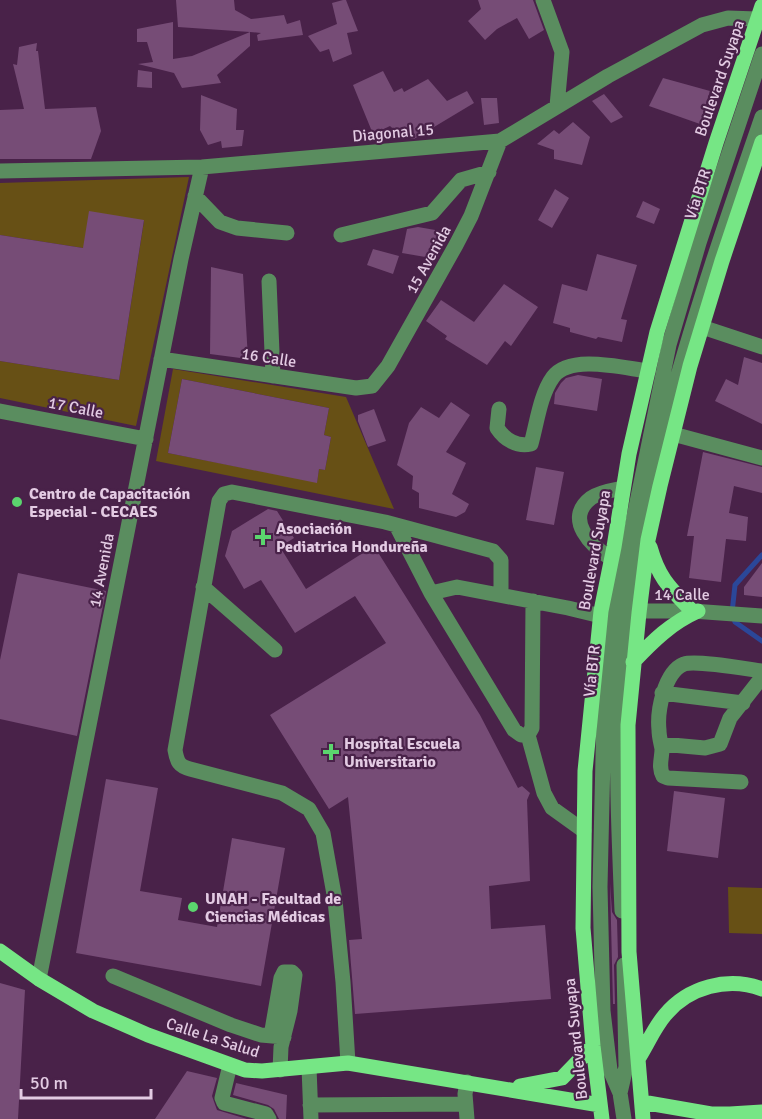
<svg xmlns="http://www.w3.org/2000/svg" width="762" height="1119" font-family="Signika,sans-serif">
	<style>
		.green { fill: #675015; fill-rule: evenodd }
		.lines { fill: none; stroke-linecap: round; stroke-linejoin: round }
		.stream { stroke: #2b4799; stroke-width: 5 }
		.building { fill: #764c76 }
		.minor { stroke: #5a8d5f; stroke-width: 15 }
		.major { stroke: #76e685; stroke-width: 15 }
		.poi-dot { fill: #5bd56e; stroke: #492249; stroke-width: 2 }
		.labels { text-anchor: middle; stroke-width: 4.5; stroke-linejoin: round; paint-order: stroke }
		.street-label { font-size: 16px; fill: #e3cbe3; stroke: #492249 }
		.poi-label { font-size: 16px; font-weight: bold; fill: #e3cbe3; stroke: #492249; text-anchor: start }
	</style>
	<rect width="100%" height="100%" fill="#492249"/>
	<path class="green" d="M189,177L136,426L0,398V361L119,380L144,221L83,248L0,235V183Z
		M173,369L346,397L394,509L156,461ZM182,379L329,408L324,435L331,437L325,470L319,469L317,482L168,453Z
		M728,887L762,888V934L729,933Z"/>
	<g class="lines">
		<path class="stream" d="M762,555L735,585L732,613L735,622L762,641"/>
	</g>
	<path class="building" d="M176,0H234L235,10L251,19L284,15L287,24L300,20L303,35L258,41L257,35L261,33L250,32V46L217,75L221,83L182,88L174,73L138,64L153,62L147,42H137V29L173,22V59L192,56L250,32L178,27Z
		M343,0H346L358,31L347,33L352,54L333,62L329,49L320,52L308,36L337,24L332,3Z
		M478,0H533L544,30L529,39L517,18L497,29L485,40L468,21L481,9Z
		M37,43L36,51H38L45,109L96,107L101,131L91,159H0V110L24,109L13,64L17,65L19,47Z
		M138,70L152,72V88L137,87Z
		M383,71L394,92L402,88L404,92L428,79L447,101L467,91L474,103L414,139H411L406,130L399,134L390,126L373,134L353,85Z
		M663,78L710,91L700,124L649,106Z
		M604,94L623,117L611,123L592,101Z
		M201,95L237,109L236,130H244L242,146L222,148L221,141L208,145L200,130Z
		M481,98H497L499,123L484,125Z
		M573,122L590,137L582,165L554,159V150L537,144L554,130L559,134Z
		M555,189L569,198L552,228L538,220Z
		M643,201L660,209L654,224L636,217Z
		M89,211L144,220L119,380L0,361V235L83,248Z
		M418,227L441,231L439,255L437,259L402,253L407,229Z
		M373,249L399,256L393,274L367,265Z
		M597,254L637,265L621,319L627,320L622,342L598,337L596,339L570,332V328L553,323L562,284L587,291Z
		M211,267L243,274L248,359L210,354Z
		M504,284L538,307L511,346L505,341L487,365L445,339L447,336L426,321L441,300L474,322Z
		M744,357L762,363V424L715,401L726,379L738,385Z
		M578,375L602,379L597,411L554,404L555,393L561,383L566,378Z
		M182,379L329,408L324,435L331,437L325,470L319,469L317,483L168,453Z
		M451,402L470,415L446,452L466,463L452,494L469,504L465,512L456,517L419,508V493L412,489L413,476L397,465L409,423L421,407L439,418Z
		M374,409L386,441L368,447L358,421V415Z
		M703,452L762,467V493L734,486L729,513L748,517L746,541L726,539L721,582L689,578L694,536H687Z
		M536,467L564,472L554,525L526,520Z
		M268,509L277,511L294,538L280,547L306,589L374,546L480,715L518,788L522,786L530,793L527,800L530,881L489,886L491,929L545,925L551,999L355,1014L349,940L362,939L348,797L329,809L270,715L386,643L355,596L295,633L261,580L244,589L225,556L232,531Z
		M762,563V597L744,595V587Z
		M18,573L106,591L77,736L0,719V660Z
		M106,779L158,788L140,891L182,898L178,920L217,927L232,838L285,848L261,986L76,953Z
		M674,791L725,798L718,858L667,851Z
		M610,883L612,912L617,920L618,957L614,965L615,1004H613Z
		M0,983L25,990L18,1119H0Z
		M187,1071L217,1078L212,1096L217,1110L247,1119H155Z
		M236,1083L287,1095L286,1119H279L274,1109L268,1105L233,1095Z"/>
	<g class="lines">
		<path class="minor" d="M543,0L562,52L557,106
			M0,171L202,167L500,141L608,76L702,25L728,18L757,19
			M195,196L220,222L237,228L287,233
			M341,235L432,213L461,180L489,172
			M269,281L273,376
			M702,327L762,347
			M161,359L356,388L372,386L388,366L456,245L471,216L500,141
			M499,409L497,428C505,440 517,447 531,444C537,423 540,395 553,377C570,354 623,368 648,371
			M0,411L146,439
			M673,434L762,458
			M396,525L431,593
			M612,559C592,547 563,519 591,498C599,492 613,490 623,488
			M203,587L275,650
			M533,601L532,728L528,735L544,793L552,808L584,831
			M627,611H692L762,616
			M662,693L743,703
			M528,735H521L514,730L431,593L457,587L568,608L601,616
			M661,744L705,748L720,744L730,718L762,677
			M741,782L668,778L663,776C658,767 662,759 662,749C661,743 659,737 659,730C657,712 664,672 684,664C696,660 747,669 762,671
			M622,911C619,835 615,759 620,684C633,489 699,300 762,117
			M113,976L231,1025L261,1035L284,1037
			M39,979L181,259L202,167
			M271,1036L281,978L284,972H292L295,975L290,1011L281,1047L280,1070
			M348,1063L343,982L335,900L323,833L309,809L282,793L190,769C179,766 177,762 175,750L219,501L224,494L232,492L385,522L493,551L501,560V595
			M230,1065L222,1098L224,1103L266,1114L269,1119
			M309,1067L311,1119
			M467,1082L465,1094L467,1119
			M620,1093L626,1067L624,965
			M310,1105L465,1104
			M624,1119L620,1093L610,1070L603,1011L600,887L604,714L615,610L669,345L699,243L762,54"/>
		<path class="major" d="M650,547C659,579 670,588 692,611
			M633,662C653,641 671,623 698,611
			M0,951L39,979L93,1011L148,1035L245,1070L262,1071L348,1063L600,1105
			M638,1059C647,1045 654,1028 665,1015C688,987 728,976 762,989
			M520,1086L562,1078L593,1046
			M642,1102L711,1114H730L762,1112
			M602,1119L593,1046L583,928L585,771L601,611L614,547L629,454L657,332L716,143L762,6
			M643,1119L629,952L628,725L639,613L648,540L660,486L690,366L722,261L762,142"/>
	</g>
	<g class="poi-dot">
		<circle cx="17" cy="502" r="6"/>
		<path d="M260 528h6v6h6v6h-6v6h-6v-6h-6v-6h6z"/>
		<path d="M328 743h6v6h6v6h-6v6h-6v-6h-6v-6h6z"/>
		<circle cx="193" cy="907" r="6"/>
	</g>
	<g class="labels">
		<g class="street-label">
			<text transform="translate(719 78) rotate(-71)" y="6">Boulevard Suyapa</text>
			<text transform="translate(393 132) rotate(-5)" y="6">Diagonal 15</text>
			<text transform="translate(697 194) rotate(-72)" y="6">Vía BTR</text>
			<text transform="translate(428 259) rotate(-61)" y="6">15 Avenida</text>
			<text transform="translate(269 357) rotate(9)" y="6">16 Calle</text>
			<text transform="translate(76 407) rotate(11)" y="6">17 Calle</text>
			<text transform="translate(594 550) rotate(-80)" y="6">Boulevard Suyapa</text>
			<text transform="translate(101 570) rotate(-79)" y="6">14 Avenida</text>
			<text x="682" y="600">14 Calle</text>
			<text transform="translate(591 671) rotate(-84)" y="6">Vía BTR</text>
			<text transform="translate(213 1037) rotate(18)" y="6">Calle La Salud</text>
			<text transform="translate(575 1039) rotate(-96)" y="6">Boulevard Suyapa</text>
		</g>
		<g class="poi-label">
			<text x="29" y="499">Centro de Capacitación<tspan x="29" dy="18">Especial - CECAES</tspan></text>
			<text x="276" y="534">Asociación<tspan x="276" dy="18">Pediatrica Hondureña</tspan></text>
			<text x="344" y="749">Hospital Escuela<tspan x="344" dy="18">Universitario</tspan></text>
			<text x="205" y="904">UNAH - Facultad de<tspan x="205" dy="18">Ciencias Médicas</tspan></text>
		</g>
	</g>
	<path d="M21 1089v9h130v-9" fill="none" stroke="#e3cbe3" stroke-width="3"/>
	<text x="30" y="1089" font-size="18" fill="#e3cbe3" stroke="#492249" stroke-width="4.5" paint-order="stroke">50 m</text>
</svg>
